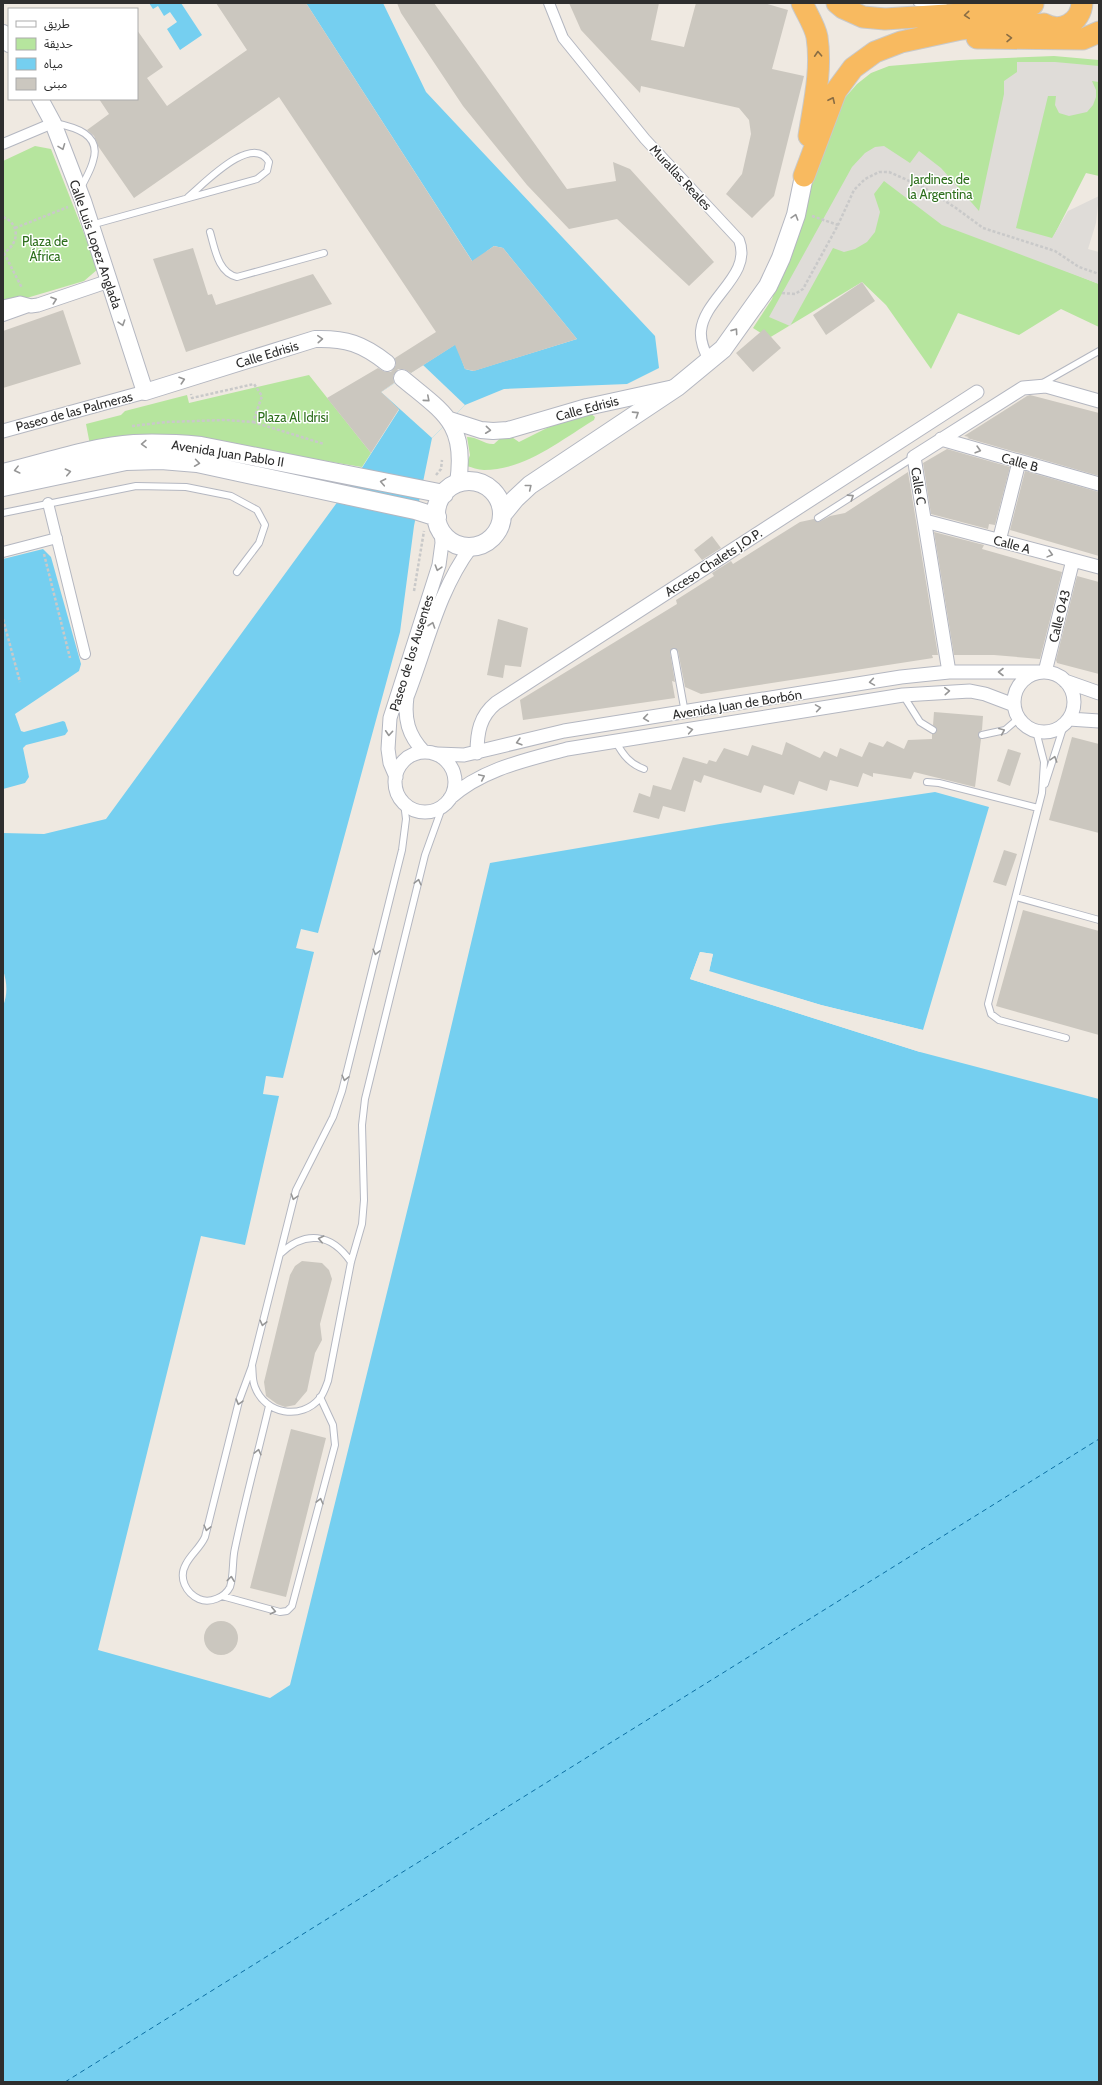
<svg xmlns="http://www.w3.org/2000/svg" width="1102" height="2085" font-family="Cabin,'Noto Sans Arabic',sans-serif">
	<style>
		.green { fill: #b6e59e }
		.plaza { fill: #dfdcd8 }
		.water { fill: #75cff0 }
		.pier { fill: #efe9e1 }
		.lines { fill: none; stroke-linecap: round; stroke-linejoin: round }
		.ferry { stroke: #0d6fa3; stroke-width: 1; stroke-dasharray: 5 4; stroke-linecap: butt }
		.building { fill: #cbc7bf }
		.service-casing { stroke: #b4b7c1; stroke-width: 8 }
		.pedestrian-casing { stroke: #b4b7c1; stroke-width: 12 }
		.minor-casing { stroke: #b4b7c1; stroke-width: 15 }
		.tertiary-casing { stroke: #b4b7c1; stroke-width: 18 }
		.secondary-casing { stroke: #b4b7c1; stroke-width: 20 }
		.trunk-casing { stroke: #c9c9c9; stroke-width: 23 }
		.path { stroke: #c9c9c9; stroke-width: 2.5; stroke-dasharray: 3 2; stroke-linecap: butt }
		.service { stroke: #fff; stroke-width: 6 }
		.pedestrian { stroke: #fff; stroke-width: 10 }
		.minor { stroke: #fff; stroke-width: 13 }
		.tertiary { stroke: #fff; stroke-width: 16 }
		.secondary { stroke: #fff; stroke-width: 18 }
		.trunk { stroke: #f8ba60; stroke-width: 21 }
		.oneway { stroke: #896d44 }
		.oneway2 { stroke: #969696 }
		.labels { text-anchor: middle; stroke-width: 3; stroke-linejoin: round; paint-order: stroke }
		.street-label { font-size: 13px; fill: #2e2e2e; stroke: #fff }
		.park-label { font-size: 13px; fill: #2c6e1b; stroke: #fff }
	</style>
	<rect width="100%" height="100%" fill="#efe9e1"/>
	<path class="green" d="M1054,56L1099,60V176L1086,173L1041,261L1099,284V327L1061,309L1019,335L958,313L931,369L886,305L862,282L769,338L753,328L772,299L823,145L843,100L857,84L871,73L889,66L960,60Z
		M35,146L51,149L98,269L84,281L3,305V161Z
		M309,375L371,453L362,467L265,451L90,445L86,424L121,415L125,411L187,395L189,403Z
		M590,413L595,417L594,420C561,440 525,470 484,470C478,470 472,467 466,466L470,455L467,437C478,437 485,445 494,444L506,433L519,442L555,424Z"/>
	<path class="plaza" d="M1017,62H1055L1099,66V82L1092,81L1096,90V97L1093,105L1087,112L1069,116L1059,113L1055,105L1056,96H1048L1016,228L1052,238L1068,211L1099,196L1096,223L1088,249L1099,252V284L942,225L884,181L874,194L880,212L875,232L867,242L855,249L844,252L833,248L790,326L769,317L852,167L865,153L875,147L884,146L910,163L919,151L941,168L979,211L1004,94V81L1017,72Z"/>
	<path class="water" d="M149,3H181L202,35L180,50L167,29L177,22L170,12L164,16L158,6L153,9Z
		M306,3H383L426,92L655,336L659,368L627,384L504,389L465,405L432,438L414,526L400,632L318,933L301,929L296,948L314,952L283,1078L266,1076L263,1094L279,1096L245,1245L201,1236L98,1650L270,1698L290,1685L417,1171L490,863L720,824L935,792L989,807L923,1030L821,1005L709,971L713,954L700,952L690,979L920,1052L1099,1099V2082H3V1006C8,994 7,982 3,970V833L44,834L106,819L360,471L399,410L381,392L456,344L465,369L473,371L577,339L503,248L494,246L487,251L478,270Z
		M43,549L51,557L81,664L79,671L15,714L21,731L24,732L63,721L65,722L68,731L65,735L26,745L23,748L29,777L25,783L3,789V559Z"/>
	<path class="pier" d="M423,365L465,405L432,438L381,392Z
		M700,952L713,954L709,972L821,1005L923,1030V1032L821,1007L708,973L707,971L711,956L701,954L693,978L920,1050V1052L690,979Z"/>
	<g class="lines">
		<path class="ferry" d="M65,2082L1099,1439"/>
	</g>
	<path class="building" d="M216,3H306L472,261L494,246L503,248L577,339L474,371L465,369L455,345L411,373L404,369H398L393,376L394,383L381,392L399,409L371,453L327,398L378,368L385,372H391L396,365L395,358L436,332L279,97L134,198L98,146L94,136L87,130L109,114L99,99H137V30L163,67L147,78L167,106L247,50Z
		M397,3H434L567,189L616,181L613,162L630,169L714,262L689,286L617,219L569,229L527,185L463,106L401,13Z
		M569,3H659L651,40L684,47L696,3H764L788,10L772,69L804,76L774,196L752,218L726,194L742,174L751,134L749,120L739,108L641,86L640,93L581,30Z
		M193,248L208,295L212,294L216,305L313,274L332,304L186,352L153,259Z
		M862,282L875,301L826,335L813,315Z
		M63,310L81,364L3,388V331Z
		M764,329L781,348L753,372L736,353Z
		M1030,395L1099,413V476L967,438L969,437L964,436L1027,396Z
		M947,449L1010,467L995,525L989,524L988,529L931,514L923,463Z
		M1025,471L1099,492V556L1010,530Z
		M908,472L938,655H932L933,658L701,694L685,687L678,651L674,648L670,652L675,682L672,681L675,698L523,720L520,700L677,604L676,600L714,576L712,573L731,561L733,564L800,522L814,519L819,522L830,516L845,513Z
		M934,532L984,545L982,549L1062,572L1040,659L994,655H954Z
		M712,536L721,548L702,560L694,550Z
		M1077,576L1099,582V674L1057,663L1056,660Z
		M498,619L528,628L521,667L505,665L503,678L487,675Z
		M934,712L983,716L982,730L978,734L981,739L975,787L914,772L911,779L873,773V777L863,773L858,787L830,780L827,791L799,781L794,795L764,785L761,793L704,775L701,783L694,780L685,812L663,806L659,819L633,812L639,793L650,797L653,785L671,790L683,757L707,764L709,760L716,762L724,748L748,756L752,745L782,755L786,742L820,758L824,751L837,757L840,748L862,757L869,742L883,747L887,741L904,749L908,740L932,739V734L937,731L933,725Z
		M1072,737L1099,744V833L1049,820Z
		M1008,749L1021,753L1010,786L997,781Z
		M1004,850L1017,854L1006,886L993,882Z
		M1023,910L1099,931V1035L996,1006Z
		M302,1261L322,1263L329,1270L332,1279L320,1324L322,1340L315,1353L307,1391L295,1405L285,1407L277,1404L266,1396L264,1382L290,1275L295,1266Z
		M291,1429L326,1438L286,1597L250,1588Z
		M204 1638a17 17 0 1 1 34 0a17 17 0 1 1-34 0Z"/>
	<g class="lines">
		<defs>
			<path id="service" d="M917,3H944
				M55,123C74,127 102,134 93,161C91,170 85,179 81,188
				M91,225L257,179L267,171L269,162C252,132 203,185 188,197
				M210,232C215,249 218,273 237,277L324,253
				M1041,384L1099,351
				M3,513L136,486L186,487L231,496L257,510L265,525L259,543L237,572
				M818,518L914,457
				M674,652L685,713
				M903,695L920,722L933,730
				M1036,731L1044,762L1042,793L988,1004L991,1014L999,1020L1066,1038
				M982,735L1005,730L1019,718
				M616,742C623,755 630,764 644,769
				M927,782L939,783L1038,808
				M1045,784L1064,725
				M404,803L406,819L402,850L342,1091L333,1117L296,1190L252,1365C253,1372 252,1380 255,1387C265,1414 301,1421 320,1398C324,1393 326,1386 328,1381L351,1262L362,1224L364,1200L362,1125L365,1099L425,855L443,805
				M1016,897L1099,920
				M280,1254C305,1230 331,1233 351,1262
				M252,1366L239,1401L205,1537C200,1548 191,1554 186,1564C178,1578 186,1593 199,1599C210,1604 225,1597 230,1587C234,1575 232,1560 235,1548C245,1500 258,1453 269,1406
				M222,1596L280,1612L287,1611L292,1606L335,1445L333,1425L320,1397"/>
			<path id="pedestrian" d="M549,3L563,38L645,139L739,240C753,275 704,298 701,331C700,342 705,352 709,361
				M3,144L53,123
				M3,316L31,306
				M48,503L85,654
				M3,552L57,538"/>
			<path id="minor" d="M3,307L20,303L31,306L38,305L109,281
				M3,431L145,392
				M941,439L1099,484
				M925,521L1099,567
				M999,541L1019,462
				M949,672L914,457L1023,388L1046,386L1099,401
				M1045,672L1073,560
				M1014 702a30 30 0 1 1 60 0a30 30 0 1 1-60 0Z
				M1065,681L1099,693
				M1069,719L1099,721
				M424,752C408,735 404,719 407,697C427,646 438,591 471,547
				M395 782a30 30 0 1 1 60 0a30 30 0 1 1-60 0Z
				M477,753C477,732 480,716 496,703L977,392
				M437,754L464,755L564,731L901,677L949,672H1040
				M396,777L390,763L388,749L390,718L439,565L442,543L441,530
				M450,798C482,769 526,760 567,749L903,695L970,691L985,694L1014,705"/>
			<path id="tertiary" d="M3,33L9,44
				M40,99L53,123L83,201L145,392L315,339C346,338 363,344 387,363
				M402,378C444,413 467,423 458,483
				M450,420L481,430L493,431L508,430L587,407L674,388"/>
			<path id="secondary" d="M3,473C46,463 90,447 134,444C157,443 179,444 201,446L444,494
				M436 514a33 33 0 1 1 66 0a33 33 0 1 1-66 0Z
				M3,487L126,461L161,460L197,463L415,510L437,517
				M502,515L515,499L530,485L677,387L723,349L768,286L781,258L796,215L804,176"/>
			<path id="trunk" d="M802,3C807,14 815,26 817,37C822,70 814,103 809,136
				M837,3L843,8L863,17L885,19L993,12L1033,4
				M1044,24C1061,34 1081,22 1082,3
				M977,38L1083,39L1099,32
				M804,176L836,91L853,68L875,52L901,42L961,29L1019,21L1053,27"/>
		</defs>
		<use href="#service" class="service-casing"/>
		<use href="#pedestrian" class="pedestrian-casing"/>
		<use href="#minor" class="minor-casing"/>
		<use href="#tertiary" class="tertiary-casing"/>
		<use href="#secondary" class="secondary-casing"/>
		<use href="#trunk" class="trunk-casing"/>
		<path class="path" d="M812,216L838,225
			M3,217C21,224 19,245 3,253
			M15,228L68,207
			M4,253L22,288
			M782,293L795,294L803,289L838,225L854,190L865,179L879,172H889L923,187L956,208L983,228L1055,251L1079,267L1099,274
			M253,422L324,444
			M132,426L166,422L225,420L253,422L262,396L254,384L192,398L191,394
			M436,475L441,469L442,460
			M44,554L70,658
			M414,591L424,531
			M3,619L20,682"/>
		<use href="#service" class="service"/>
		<use href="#pedestrian" class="pedestrian"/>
		<use href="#minor" class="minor"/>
		<use href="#tertiary" class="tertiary"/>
		<use href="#secondary" class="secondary"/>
		<use href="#trunk" class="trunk"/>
	</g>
	<defs><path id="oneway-chevron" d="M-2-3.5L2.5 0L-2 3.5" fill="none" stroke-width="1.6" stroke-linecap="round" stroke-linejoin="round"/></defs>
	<g class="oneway">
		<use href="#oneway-chevron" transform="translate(967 15) rotate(175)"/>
		<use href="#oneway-chevron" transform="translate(1009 38) rotate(-1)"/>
		<use href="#oneway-chevron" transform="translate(818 54) rotate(-93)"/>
		<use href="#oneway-chevron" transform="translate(832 100) rotate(-65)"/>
	</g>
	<g class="oneway2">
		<use href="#oneway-chevron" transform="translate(62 147) rotate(69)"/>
		<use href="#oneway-chevron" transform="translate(795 217) rotate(-73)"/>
		<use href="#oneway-chevron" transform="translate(54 300) rotate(-19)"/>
		<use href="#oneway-chevron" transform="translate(122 323) rotate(72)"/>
		<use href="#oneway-chevron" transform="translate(735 331) rotate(-55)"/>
		<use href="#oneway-chevron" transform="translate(320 339) rotate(-4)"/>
		<use href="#oneway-chevron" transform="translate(182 380) rotate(-18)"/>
		<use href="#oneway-chevron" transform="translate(427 399) rotate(41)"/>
		<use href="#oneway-chevron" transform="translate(636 414) rotate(-33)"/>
		<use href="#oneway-chevron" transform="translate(488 430) rotate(6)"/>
		<use href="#oneway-chevron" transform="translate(144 444) rotate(178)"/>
		<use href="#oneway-chevron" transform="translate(978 450) rotate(16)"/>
		<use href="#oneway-chevron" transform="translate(197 463) rotate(8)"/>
		<use href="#oneway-chevron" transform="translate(17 470) rotate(166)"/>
		<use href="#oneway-chevron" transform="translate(68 472) rotate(-12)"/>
		<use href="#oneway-chevron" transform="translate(383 482) rotate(-169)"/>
		<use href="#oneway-chevron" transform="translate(529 487) rotate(-39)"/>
		<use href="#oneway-chevron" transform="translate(851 497) rotate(-33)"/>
		<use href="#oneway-chevron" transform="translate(1050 554) rotate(15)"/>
		<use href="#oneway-chevron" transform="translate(438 568) rotate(107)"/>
		<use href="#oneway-chevron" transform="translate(432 625) rotate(-71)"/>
		<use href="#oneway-chevron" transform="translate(1001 672) rotate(180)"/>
		<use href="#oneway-chevron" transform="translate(872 682) rotate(171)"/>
		<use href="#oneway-chevron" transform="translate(947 691) rotate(-4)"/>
		<use href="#oneway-chevron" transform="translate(818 708) rotate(-9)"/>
		<use href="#oneway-chevron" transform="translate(646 718) rotate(172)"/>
		<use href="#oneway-chevron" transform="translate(690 730) rotate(-10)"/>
		<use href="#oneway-chevron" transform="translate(1002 731) rotate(-23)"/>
		<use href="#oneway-chevron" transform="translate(389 733) rotate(94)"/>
		<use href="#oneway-chevron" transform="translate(519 742) rotate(164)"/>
		<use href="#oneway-chevron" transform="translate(1054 759) rotate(-72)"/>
		<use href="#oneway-chevron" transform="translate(482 777) rotate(-25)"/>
		<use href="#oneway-chevron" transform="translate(418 882) rotate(-76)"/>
		<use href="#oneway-chevron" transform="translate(376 952) rotate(104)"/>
		<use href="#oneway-chevron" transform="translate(345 1078) rotate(104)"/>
		<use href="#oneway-chevron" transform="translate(294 1197) rotate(107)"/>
		<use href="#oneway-chevron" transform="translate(321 1239) rotate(-167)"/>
		<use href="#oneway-chevron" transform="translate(263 1323) rotate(104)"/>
		<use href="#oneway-chevron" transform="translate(239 1402) rotate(106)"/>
		<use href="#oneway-chevron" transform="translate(258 1452) rotate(-76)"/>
		<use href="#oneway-chevron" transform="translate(320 1501) rotate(-76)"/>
		<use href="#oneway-chevron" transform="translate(207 1528) rotate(104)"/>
		<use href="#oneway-chevron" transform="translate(231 1579) rotate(-83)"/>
		<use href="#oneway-chevron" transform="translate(273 1611) rotate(13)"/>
	</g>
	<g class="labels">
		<g class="street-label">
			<text transform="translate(681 177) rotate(47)" y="5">Murallas Reales</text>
			<text transform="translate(96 244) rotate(71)" y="5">Calle Luis Lopez Anglada</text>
			<text transform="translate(267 354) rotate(-17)" y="5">Calle Edrisis</text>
			<text transform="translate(587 408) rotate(-15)" y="5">Calle Edrisis</text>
			<text transform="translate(74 411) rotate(-15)" y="5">Paseo de las Palmeras</text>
			<text transform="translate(228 453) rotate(9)" y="5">Avenida Juan Pablo II</text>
			<text transform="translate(1020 462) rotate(16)" y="5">Calle B</text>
			<text transform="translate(919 486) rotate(81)" y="5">Calle C</text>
			<text transform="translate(1012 544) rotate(15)" y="5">Calle A</text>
			<text transform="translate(713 562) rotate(-33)" y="5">Acceso Chalets J.O.P.</text>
			<text transform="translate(1059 616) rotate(-76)" y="5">Calle 043</text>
			<text transform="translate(411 653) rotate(-73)" y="5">Paseo de los Ausentes</text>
			<text transform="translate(737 704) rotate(-9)" y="5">Avenida Juan de Borbón</text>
		</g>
		<g class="park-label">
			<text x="940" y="184">Jardines de<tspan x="940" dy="15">la Argentina</tspan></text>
			<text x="45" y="246">Plaza de<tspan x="45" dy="15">África</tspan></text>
			<text x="293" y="422">Plaza Al Idrisi</text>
		</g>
	</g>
	<rect width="1102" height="2085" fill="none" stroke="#2e2e2e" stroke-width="8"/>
	<rect x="8" y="8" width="130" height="92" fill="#ffffff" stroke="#ababab"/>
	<rect x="16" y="21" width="20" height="6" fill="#ffffff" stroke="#ababab"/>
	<text x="44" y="28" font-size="12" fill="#2e2e2e">طريق</text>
	<rect x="16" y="38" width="20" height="12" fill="#b6e59e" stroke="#ababab"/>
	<text x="44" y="48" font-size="12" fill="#2e2e2e">حديقة</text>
	<rect x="16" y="58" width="20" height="12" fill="#75cff0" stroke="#ababab"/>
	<text x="44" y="68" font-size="12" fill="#2e2e2e">مياه</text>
	<rect x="16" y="78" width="20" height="12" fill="#cbc7bf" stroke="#ababab"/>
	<text x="44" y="88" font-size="12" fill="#2e2e2e">مبنى</text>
</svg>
